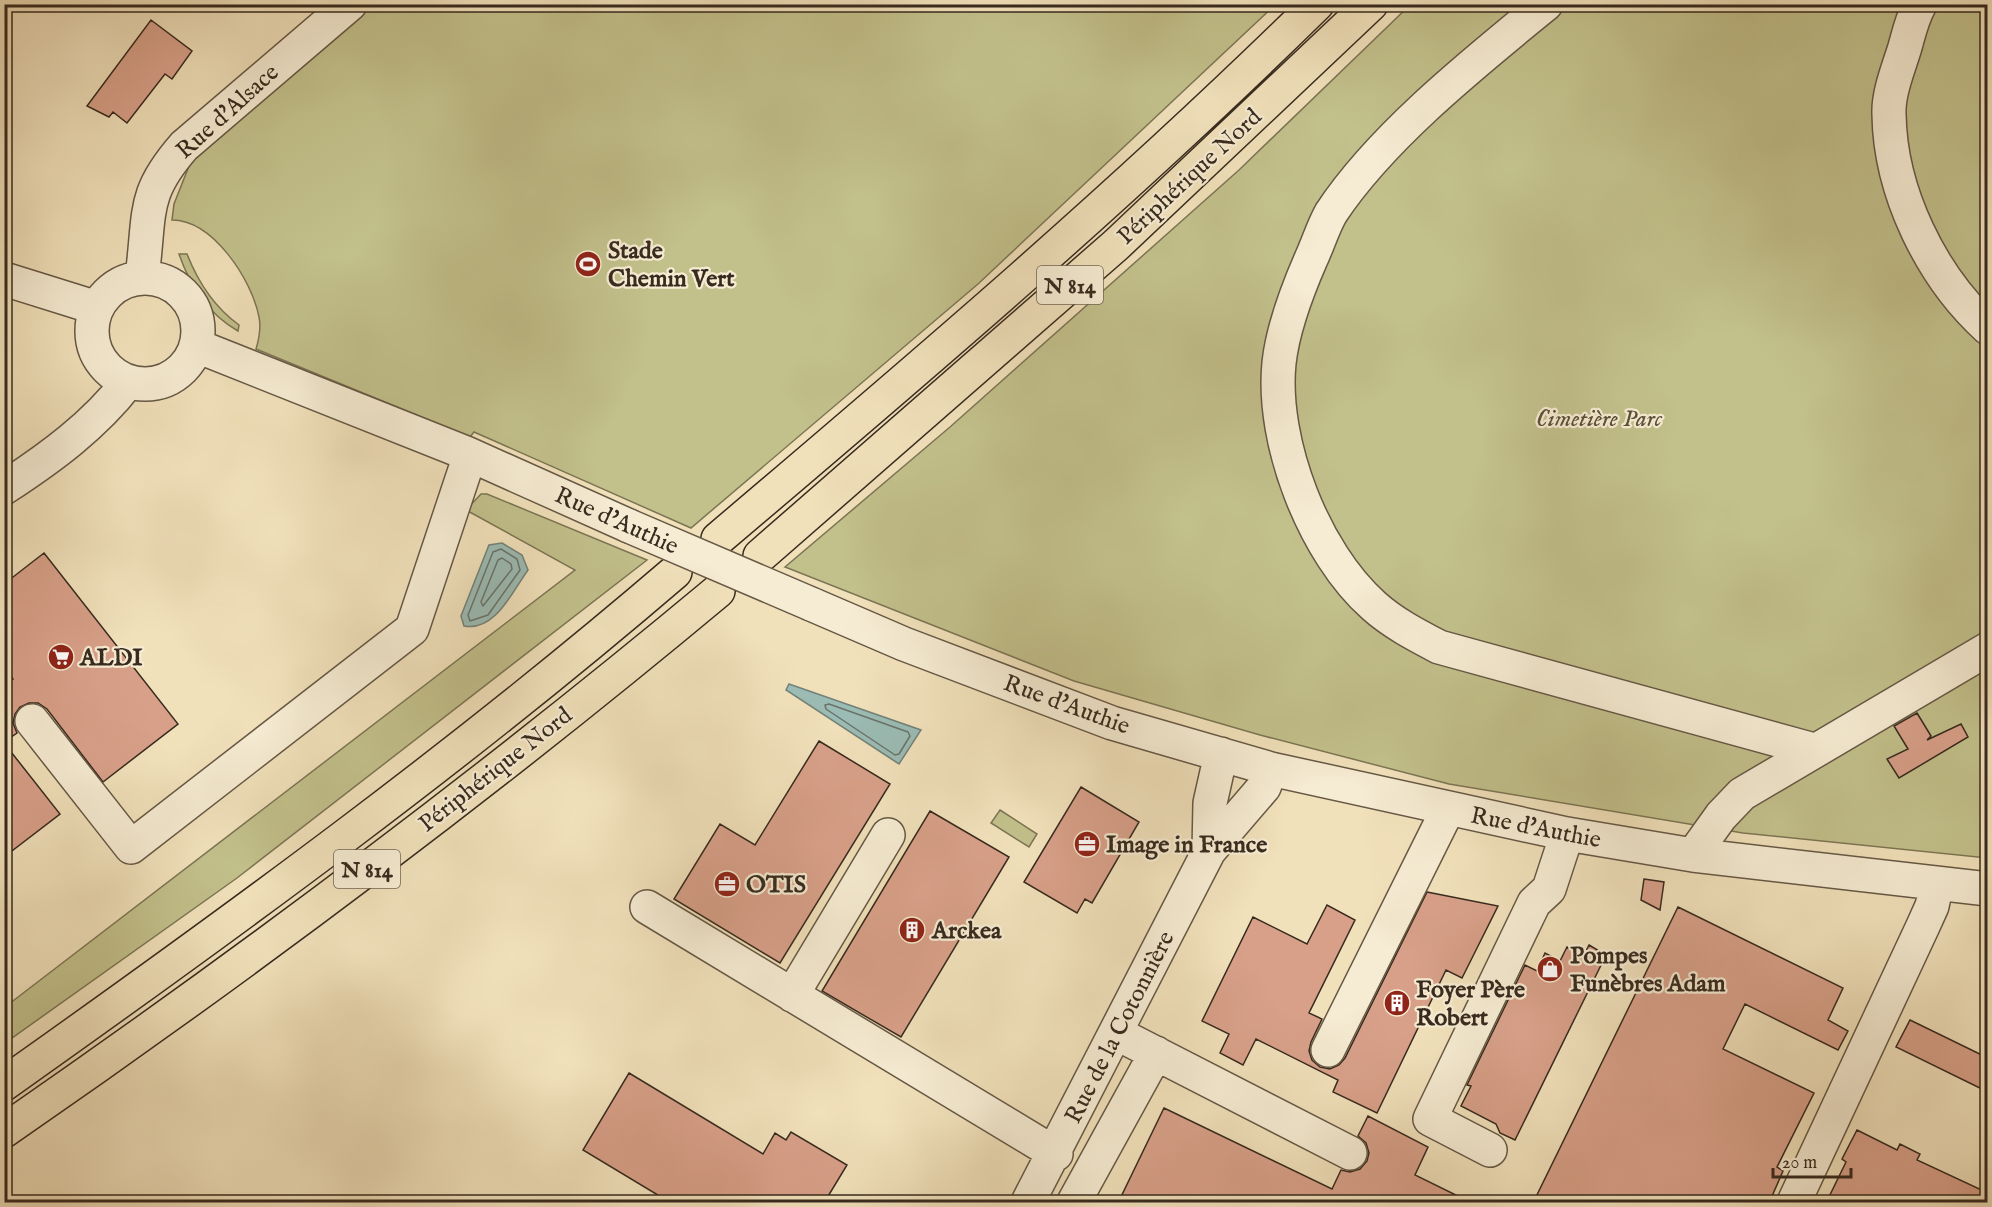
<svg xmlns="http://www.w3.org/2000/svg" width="1992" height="1207" font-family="'IM FELL English',serif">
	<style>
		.green { fill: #c2c08b; stroke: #7c7554; stroke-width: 1.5 }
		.water { fill: #9bbcb5; stroke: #738279; stroke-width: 1.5 }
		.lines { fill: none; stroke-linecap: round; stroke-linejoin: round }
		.shore { stroke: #69736a; stroke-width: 1.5 }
		.building { fill: #d8a089; stroke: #372a1e; stroke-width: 1.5 }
		.minor-casing { stroke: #665845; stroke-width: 36 }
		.highway-casing { stroke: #372a1e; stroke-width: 36 }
		.minor { stroke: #f6ecd3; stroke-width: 33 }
		.highway { stroke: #f1e1bb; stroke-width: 33 }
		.minor-bridge-casing { stroke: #665845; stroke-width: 36; stroke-linecap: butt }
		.minor-bridge { stroke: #f6ecd3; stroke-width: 33 }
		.labels { text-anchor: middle; stroke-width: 4.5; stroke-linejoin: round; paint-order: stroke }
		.shield { fill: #f6ecd3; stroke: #706454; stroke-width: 1.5 }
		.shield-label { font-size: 22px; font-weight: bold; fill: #372a1e }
		.street-label { font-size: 24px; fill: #372a1e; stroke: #f6ecd3 }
		.poi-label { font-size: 24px; font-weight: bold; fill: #372a1e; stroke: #f6ecd3; text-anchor: start }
		.park-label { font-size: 24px; font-style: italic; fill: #5a5039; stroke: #f6ecd3 }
	</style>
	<rect width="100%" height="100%" fill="#f1e1bb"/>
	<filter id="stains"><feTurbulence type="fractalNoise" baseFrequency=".00333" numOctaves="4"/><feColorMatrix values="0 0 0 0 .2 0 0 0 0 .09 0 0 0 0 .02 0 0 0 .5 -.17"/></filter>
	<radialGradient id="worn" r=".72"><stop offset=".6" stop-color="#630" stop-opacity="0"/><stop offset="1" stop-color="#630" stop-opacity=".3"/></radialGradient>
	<path class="green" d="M368,5H1275L978,284L691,528L474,432L470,437L256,349C259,339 261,327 259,317C252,280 213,220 172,220L174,204L191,161Z
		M1410,5H1987V858L1743,833L1449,784L1260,735L1074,681L785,567L950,427L1239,170Z
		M179,254H187C198,282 214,307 239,325L238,331C208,314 190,286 179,254Z
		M481,494H487L647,560L237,878L5,1043V1007L575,570L466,510Z
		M1000,810L1037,834L1029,847L991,823Z"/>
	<path class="water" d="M502,543L522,555L528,570C512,592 495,632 464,626L461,616L489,545Z
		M789,684L921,730L899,764L786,690Z"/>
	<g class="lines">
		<path class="shore" d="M501,549L517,559L520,570L488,615L470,621L468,615L493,552Z
			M502,558L511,564L512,569L483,606L481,602L498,560Z
			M829,704L908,732L910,736L899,754L895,755L826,709L825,705Z"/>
	</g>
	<path class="building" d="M151,20L192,51L172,79L165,74L127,123L113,112L109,117L87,106Z
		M44,553L178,724L103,782L47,709L38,703H29L20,707L15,714L13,723L17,733L4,742V685L13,679L4,668V584Z
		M1917,713L1931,736L1927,740L1961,724L1968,737L1899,778L1887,759L1908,749L1894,726Z
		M819,741L890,784L780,963L674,899L720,824L755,845Z
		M4,743L60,814L4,857Z
		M1081,787L1139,822L1092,903L1085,899L1077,913L1024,882Z
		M930,811L1009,857L901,1037L822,991Z
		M1644,879L1664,882L1660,910L1641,900Z
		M1427,892L1498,906L1462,978L1446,970L1377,1113L1333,1092L1338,1080L1256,1039L1243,1065L1220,1053L1229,1034L1202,1021L1253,917L1307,944L1327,905L1355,920L1309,1013L1322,1019L1311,1042L1309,1051L1312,1060L1320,1067L1330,1069L1339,1065L1345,1058Z
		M1678,907L1843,988L1828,1020L1848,1031L1838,1050L1745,1004L1723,1049L1814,1093L1777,1167L1783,1171L1769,1203H1533Z
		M1589,945L1606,955L1515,1140L1500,1133L1496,1124L1461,1106L1471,1086L1467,1085L1525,965L1537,971L1545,953L1560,961L1567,947L1584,955Z
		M1910,1020L1988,1058V1092L1896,1047Z
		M629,1073L763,1154L775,1133L786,1140L791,1132L847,1165L824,1203H671L583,1150Z
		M1164,1108L1332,1189L1341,1170L1350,1172L1360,1169L1367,1161L1369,1153L1366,1143L1358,1136L1368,1116L1428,1147L1415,1175L1472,1203H1118Z
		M1857,1130L1897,1150L1900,1144L1920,1154L1917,1160L1988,1193V1203H1826L1846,1162L1842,1159Z"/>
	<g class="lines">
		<defs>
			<path id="minor" d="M1546,4C1475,62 1381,137 1331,213C1323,227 1318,244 1311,259C1297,291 1283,327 1279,363C1271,442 1314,553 1374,606C1393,623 1416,635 1439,647L1814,750
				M1920,4C1912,18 1909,33 1905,47C1899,67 1888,93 1889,114C1890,192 1931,276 1988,328
				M146,278L143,269C150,210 143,193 184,146L350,4
				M92 331a53 53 0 1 1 106 0a53 53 0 1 1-106 0Z
				M4,279L97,308
				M197,346L466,453L629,526
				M4,488C50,458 94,426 128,382
				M811,604L904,644L1112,723L1271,769L1567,834L1693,855L1988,889
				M32,721L131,847L412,629L470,455
				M1209,851L1210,803L1221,754
				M1693,855L1721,816L1742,794L1988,649
				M647,907L1056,1154
				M792,995L888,835
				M1116,1033L1350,1153
				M1328,1050L1448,809
				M1490,1150L1430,1119L1534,903L1549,889L1567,834
				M1028,1202L1209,851L1264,787L1271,769
				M1074,1202L1156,1053
				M1794,1202L1923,926L1932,906L1937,883"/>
			<path id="highway" d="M718,539C922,366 1126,192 1317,4
				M760,556L1116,245L1371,4
				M4,1084C234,921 462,755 675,572
				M4,1131C250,961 489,782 718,591"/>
		</defs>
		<use href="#minor" class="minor-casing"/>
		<use href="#highway" class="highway-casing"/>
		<use href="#minor" class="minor"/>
		<use href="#highway" class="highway"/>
		<defs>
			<path id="minor-bridge" d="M629,526L811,604"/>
		</defs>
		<use href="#minor-bridge" class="minor-bridge-casing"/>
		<use href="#minor-bridge" class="minor-bridge"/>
	</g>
	<defs>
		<symbol id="stadium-disc" viewBox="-11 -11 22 22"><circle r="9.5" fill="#8f2418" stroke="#f6ecd3"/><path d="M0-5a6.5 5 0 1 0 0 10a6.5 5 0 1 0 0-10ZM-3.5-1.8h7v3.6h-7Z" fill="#fff"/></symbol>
		<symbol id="supermarket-disc" viewBox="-11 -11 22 22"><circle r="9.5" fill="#8f2418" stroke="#f6ecd3"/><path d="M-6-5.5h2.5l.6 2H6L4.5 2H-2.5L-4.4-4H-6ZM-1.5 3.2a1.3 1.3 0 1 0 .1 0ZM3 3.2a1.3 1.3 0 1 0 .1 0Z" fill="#fff"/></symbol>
		<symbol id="office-disc" viewBox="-11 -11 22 22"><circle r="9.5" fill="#8f2418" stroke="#f6ecd3"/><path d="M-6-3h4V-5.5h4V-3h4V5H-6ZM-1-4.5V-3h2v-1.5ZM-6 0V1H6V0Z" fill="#fff"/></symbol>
		<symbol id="building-disc" viewBox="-11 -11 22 22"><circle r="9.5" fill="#8f2418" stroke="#f6ecd3"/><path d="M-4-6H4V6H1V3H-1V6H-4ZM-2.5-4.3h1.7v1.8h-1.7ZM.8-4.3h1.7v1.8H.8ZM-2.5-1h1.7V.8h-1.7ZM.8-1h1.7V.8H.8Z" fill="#fff"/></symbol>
		<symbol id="shop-disc" viewBox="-11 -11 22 22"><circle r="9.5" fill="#8f2418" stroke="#f6ecd3"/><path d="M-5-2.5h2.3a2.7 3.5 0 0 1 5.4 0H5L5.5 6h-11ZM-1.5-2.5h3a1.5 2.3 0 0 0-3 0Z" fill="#fff"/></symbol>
	</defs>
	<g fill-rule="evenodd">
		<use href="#stadium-disc" x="573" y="249" width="30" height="30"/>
		<use href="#supermarket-disc" x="46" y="642" width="30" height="30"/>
		<use href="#office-disc" x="1072" y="829" width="30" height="30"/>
		<use href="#office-disc" x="712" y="869" width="30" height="30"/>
		<use href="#building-disc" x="897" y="915" width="30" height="30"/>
		<use href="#shop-disc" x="1535" y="954" width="30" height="30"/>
		<use href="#building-disc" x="1382" y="988" width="30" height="30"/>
	</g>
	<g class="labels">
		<g class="shield">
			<rect x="1037" y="266" width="66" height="38" rx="4.5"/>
			<rect x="334" y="850" width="66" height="38" rx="4.5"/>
		</g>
		<g class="shield-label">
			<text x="1070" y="293">N 814</text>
			<text x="367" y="877">N 814</text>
		</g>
		<g class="street-label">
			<text transform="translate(227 111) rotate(-42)" y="8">Rue d'Alsace</text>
			<text transform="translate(1189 176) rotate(-43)" y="8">Périphérique Nord</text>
			<text transform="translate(617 520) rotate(24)" y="8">Rue d'Authie</text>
			<text transform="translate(1067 704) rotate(20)" y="8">Rue d'Authie</text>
			<text transform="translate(495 769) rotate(-38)" y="8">Périphérique Nord</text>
			<text transform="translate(1536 827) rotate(11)" y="8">Rue d'Authie</text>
			<text transform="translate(1119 1027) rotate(-63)" y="8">Rue de la Cotonnière</text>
		</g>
		<g class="poi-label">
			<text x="608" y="258">Stade<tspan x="608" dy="28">Chemin Vert</tspan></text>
			<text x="80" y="665">ALDI</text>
			<text x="1106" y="852">Image in France</text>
			<text x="746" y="892">OTIS</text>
			<text x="932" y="938">Arckea</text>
			<text x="1570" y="963">Pompes<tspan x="1570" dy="28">Funèbres Adam</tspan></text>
			<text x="1416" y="997">Foyer Père<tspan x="1416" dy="28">Robert</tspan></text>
		</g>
		<g class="park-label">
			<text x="1599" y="426">Cimetière Parc</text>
		</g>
	</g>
	<rect width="1992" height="1207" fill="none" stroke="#f1e1bb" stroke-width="24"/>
	<rect x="6" y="6" width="1980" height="1195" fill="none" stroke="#372a1e" stroke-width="3"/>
	<rect x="12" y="12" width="1968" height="1183" fill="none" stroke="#372a1e" stroke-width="1.5"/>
	<path d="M1773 1168v9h78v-9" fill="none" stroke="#372a1e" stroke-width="3"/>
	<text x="1782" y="1168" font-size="18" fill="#372a1e" stroke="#f6ecd3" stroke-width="4.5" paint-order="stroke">20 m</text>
	<rect width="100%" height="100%" filter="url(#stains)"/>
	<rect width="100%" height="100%" fill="url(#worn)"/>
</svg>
